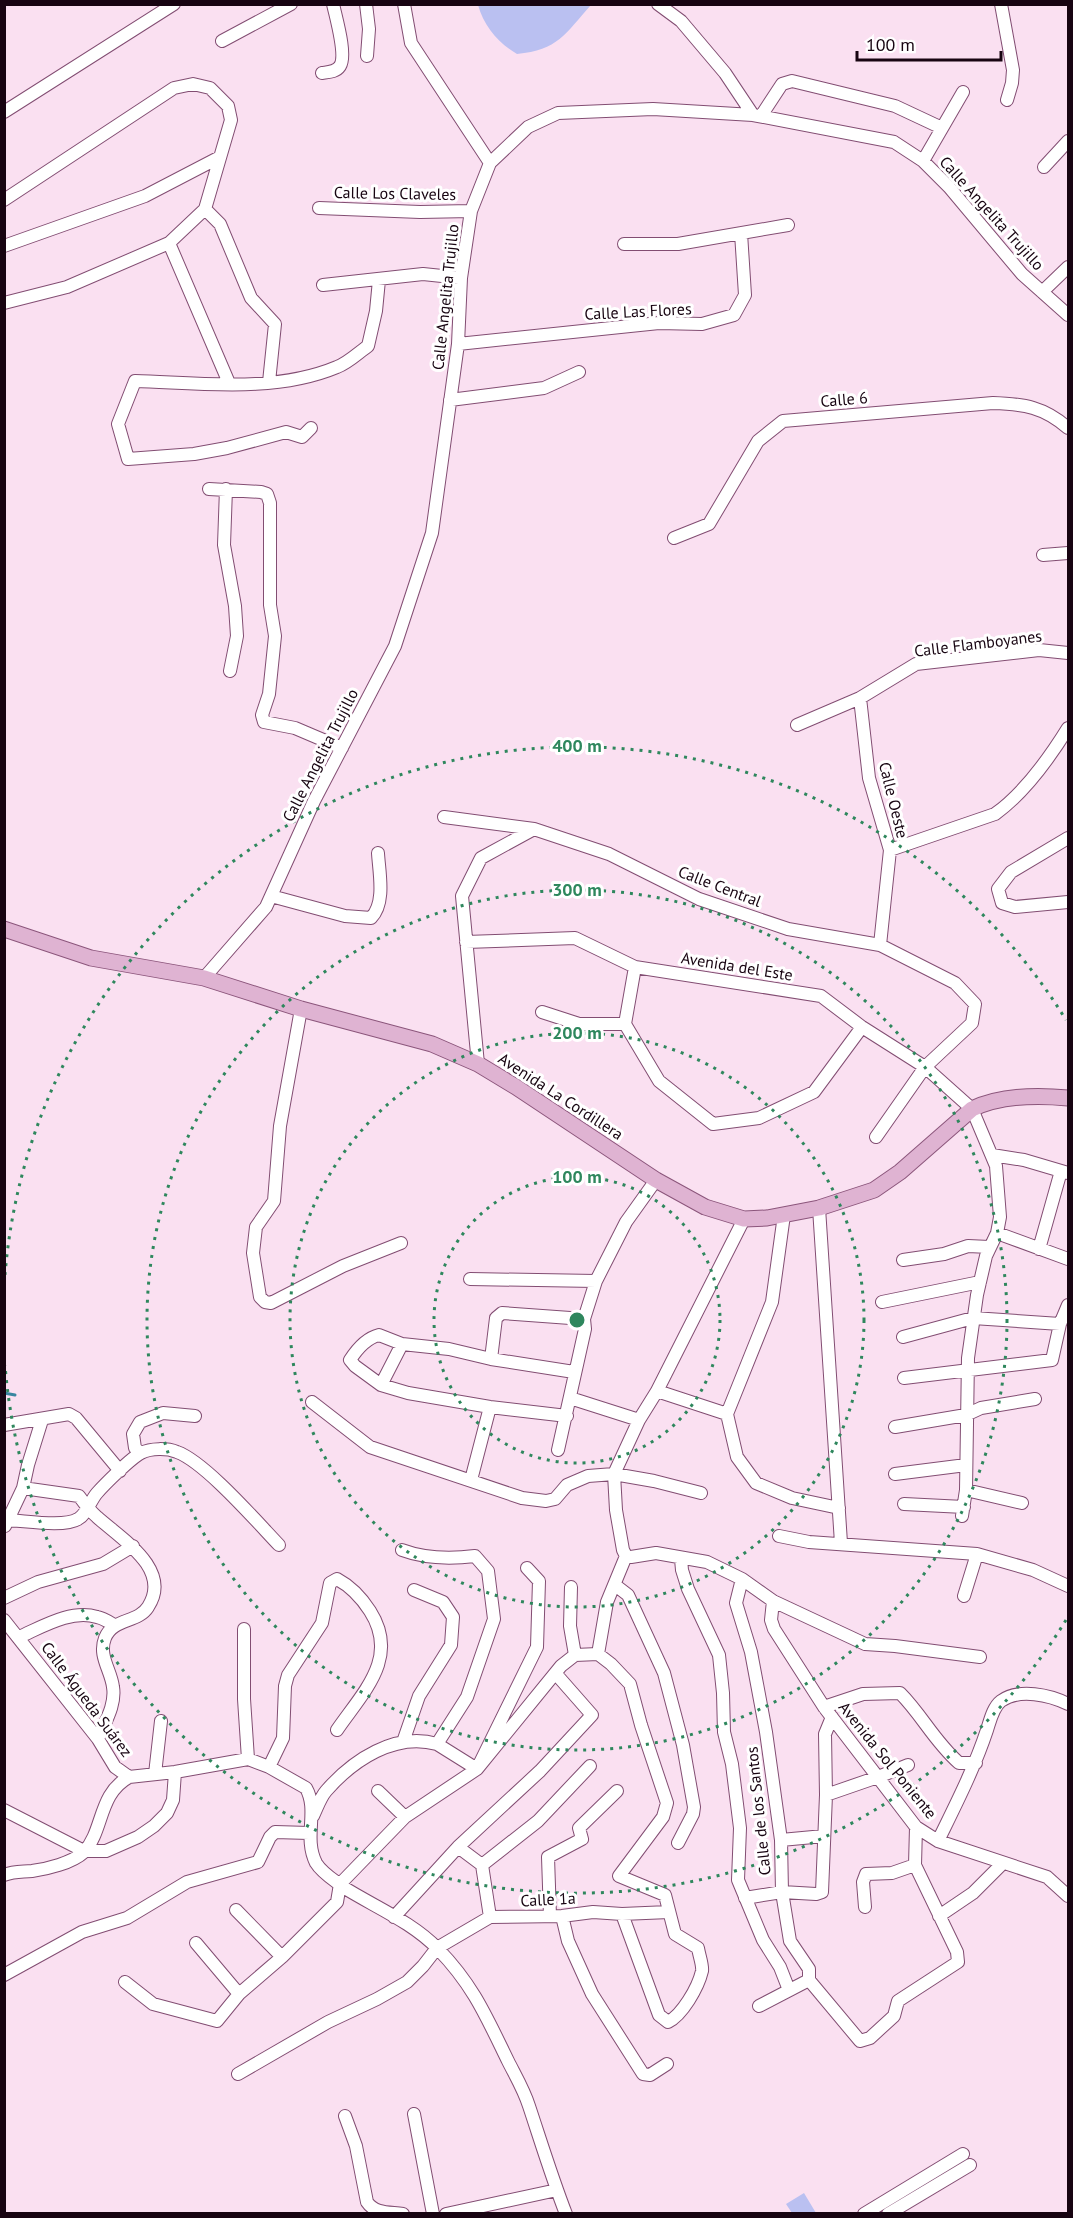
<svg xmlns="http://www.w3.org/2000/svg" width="1073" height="2218" font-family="'PT Sans',sans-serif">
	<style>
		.park { fill: #bac0f1 }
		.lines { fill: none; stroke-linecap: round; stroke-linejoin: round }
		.stream { stroke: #3986a0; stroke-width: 3 }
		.minor-casing { stroke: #824d72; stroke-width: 14 }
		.major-casing { stroke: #8b557b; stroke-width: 17 }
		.minor { stroke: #fff; stroke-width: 12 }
		.major { stroke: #dfb3d2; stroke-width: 15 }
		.ring { fill: none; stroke: #2e875d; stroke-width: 3; stroke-dasharray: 3 6 }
		.labels { text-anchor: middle; stroke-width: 6; stroke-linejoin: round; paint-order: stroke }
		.street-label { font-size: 16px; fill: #170411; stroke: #fff }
		.centre { fill: #2e875d; stroke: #fff; stroke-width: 3 }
		.ring-label { font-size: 18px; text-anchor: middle; font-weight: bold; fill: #2e875d; stroke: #fff; stroke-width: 6; stroke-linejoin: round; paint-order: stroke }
	</style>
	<rect width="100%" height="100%" fill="#fae0f1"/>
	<path class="park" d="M478,5V4L591,5C565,34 558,50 517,54C498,43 484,26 478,5Z
		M804,2193L816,2213H792L786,2204Z"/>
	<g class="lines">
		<path class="stream" d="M4,1393L15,1395"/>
		<defs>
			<path id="minor" d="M366,4L369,29L367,56
				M404,4L411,43L490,163
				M658,4L681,21L725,73L753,115
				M1001,4L1013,70L1012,83L1007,100
				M222,41L291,4
				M322,73C329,72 336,72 340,66C347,55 336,18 333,4
				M4,112L174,4
				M761,116L782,84L792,81L895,106L942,128
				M923,161L963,92
				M1044,167L1068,141
				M4,200L174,88L193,84L210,88L228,106L231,120L205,209L169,243L67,287L4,303
				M319,208L420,212L471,211
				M205,209L220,224L251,298L275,324L269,382
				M169,243L229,383
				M624,244H678L788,225
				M4,246L145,196L220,157
				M323,285L423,274L461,278
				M1042,292L1068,267
				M458,344L659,323L702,324L734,315L745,295L741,233
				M450,400L544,388L579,372
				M311,428L302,437L286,432L227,448L194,454L128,459L118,424L135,381C201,383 275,393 337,367C348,363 358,353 368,346L376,311L379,280
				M209,489L261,492L267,494L270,503V605L275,636L269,694L262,715L264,722L295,728L342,748
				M226,489L224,545L235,606L237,636L230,671
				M674,538L709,524L758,441L783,421L993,403C1024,404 1044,407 1068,428
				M1043,555L1068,553
				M860,698L869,778L890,850L880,945
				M797,725L860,698L916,664L1039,650L1068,653
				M444,817L534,829L609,854L699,899L788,929L880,945L955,983L975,1004L972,1023L925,1067L876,1137
				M1068,838L1011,872L998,889L1002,903L1015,907L1068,902
				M890,850L995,814C1023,794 1050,757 1068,728
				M271,896L345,916L371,918C386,903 379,872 378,853
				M466,942L575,938L635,967L821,996L862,1027L925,1067L972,1109L996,1166L1000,1217L997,1233L986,1256L977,1295L968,1358L966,1490L962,1516
				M635,967L625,1024L659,1081L713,1124L759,1118L814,1092L862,1027
				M204,978L266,907L314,801L395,646L432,533L458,344L461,278L471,211L490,163L528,127L558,113L653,109L753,115L894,142L923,161L949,187L1022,274L1068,315
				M301,1009L280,1126L274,1201L256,1227L253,1253L260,1297L265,1302L271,1303L343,1266L401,1243
				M542,1012L579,1024H625
				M478,1064L462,896L481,858L534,829
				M992,1155L1024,1160L1068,1173
				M819,1208L841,1543
				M784,1215L772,1302L727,1414L737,1457L756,1483L792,1498L839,1508
				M744,1219L657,1391L639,1420L614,1474L616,1510L623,1550L626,1556L631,1557L656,1553L707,1562L742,1579L773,1601L865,1644L895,1646L980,1657
				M997,1233L1068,1259
				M1039,1249L1061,1171
				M903,1260L944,1254L968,1246L989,1247
				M470,1279L596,1281
				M882,1302L980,1282
				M584,1319L596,1281L626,1222L656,1180
				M903,1337L973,1318L1060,1324
				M491,1359L496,1318L502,1313L584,1319L585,1329L558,1450
				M904,1378L1052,1360L1060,1324L1068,1305
				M381,1385L402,1344
				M657,1391L727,1414
				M570,1398L639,1420
				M312,1402L370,1447L522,1498L546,1501L555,1499L567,1485L588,1476L614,1474L654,1481L701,1493
				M567,1416L490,1407L408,1393L381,1385L355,1366L350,1360C357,1349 367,1338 379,1335L402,1344L449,1349L491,1359L574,1372
				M4,1425L69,1414L76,1418L120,1471
				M895,1427L966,1415L981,1408L1035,1399
				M141,1453L135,1448L133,1434L140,1422L163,1413L195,1416
				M895,1474L966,1465
				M471,1480L490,1407
				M23,1488L79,1496C84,1503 90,1511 97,1517C120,1538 173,1569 148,1607C138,1623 113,1618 105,1638C98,1656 111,1670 113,1687C116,1705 105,1722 98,1739
				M966,1490L1022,1503
				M904,1504L964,1507
				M4,1520C22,1520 63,1528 78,1519C87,1514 90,1501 97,1493C104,1485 132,1457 141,1453C151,1448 167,1448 177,1452C205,1462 257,1522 279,1545
				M5,1526L23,1488L28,1465L42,1420
				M779,1536L809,1542L977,1554
				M681,1559L682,1570L688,1589L719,1655L723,1693L724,1732L732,1764L740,1828L738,1880L763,1940L780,1967L789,1990
				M742,1579L736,1603L751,1652L766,1732L781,1840L782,1892L790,1941L809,1969V1980L759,2006
				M615,1585L628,1595L664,1673L683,1745L694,1807L693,1814L678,1843
				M571,1587L570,1626L575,1655
				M964,1596L977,1554L1033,1570L1068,1586
				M4,1598L38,1582L103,1564L133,1546
				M773,1601L771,1620L774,1629L824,1707L916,1827L938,1841L1047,1877L1068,1896
				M4,1620L98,1739L115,1767L129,1777L175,1772L248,1759L269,1767L306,1788C319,1811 303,1837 316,1863C322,1873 334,1880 343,1887C375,1907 412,1922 438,1949C473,1985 486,2016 508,2061C515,2075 524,2090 529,2106C541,2142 552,2178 566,2214
				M244,1629V1699L248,1759
				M19,1637C42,1627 71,1609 97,1617C103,1618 109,1622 114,1625
				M598,1654L607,1602L626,1556
				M824,1707L863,1694L900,1693C922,1715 934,1741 959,1763H976
				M403,1742L419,1696L451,1645L453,1617L443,1602L414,1590
				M437,1744L477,1769L537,1647L539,1581L527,1568
				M269,1767L283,1738L285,1686L288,1675L322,1623L330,1583L337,1579C352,1587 361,1597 370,1611C400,1658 363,1692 337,1730
				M155,1774L161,1721
				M378,1791L405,1817
				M826,1795L878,1777L908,1765
				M4,1810L84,1851H106L138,1837L154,1826L167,1813L173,1800L175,1772
				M313,1816C317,1808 320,1798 326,1791C353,1760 395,1732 437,1744L467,1697L494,1619L488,1571L475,1556C450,1559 426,1559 402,1550
				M781,1840L824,1836
				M938,1841C956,1804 974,1769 987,1730C990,1721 993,1707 1001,1701C1019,1688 1050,1695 1068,1704
				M458,1847L482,1865L490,1917
				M482,1865L538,1821L590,1766
				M4,1875C14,1871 21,1872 32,1871C47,1869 72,1863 84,1852C104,1830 98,1794 129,1777
				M340,1884L405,1817L477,1769L561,1666L575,1655L598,1654L611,1664L630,1684L641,1725L667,1803L663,1817L619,1876L665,1895L675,1934L698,1948C699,1955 703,1965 702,1971C698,1988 682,2015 668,2022L659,2015L622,1914
				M745,1898L782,1892L816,1894L822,1892L826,1795L825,1734L832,1717
				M865,1907L863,1882L866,1874L892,1873L915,1865
				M236,1910L282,1957
				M550,1916L548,1857L582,1839L579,1828L617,1791
				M562,1916L568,1941L592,1994L643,2074L650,2075L667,2064
				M939,1916L973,1893L1003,1863
				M394,1917L458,1847L540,1771L592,1715L556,1674
				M196,1943L239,1994
				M4,1975L82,1932L127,1918L187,1882L258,1862L270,1837L275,1832L309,1833
				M809,1980L860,2041L870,2038L894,2016L898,2001L958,1962L957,1952L915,1865L916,1827
				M125,1982L153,2004L217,2021L239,1994L282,1957L337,1902L340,1884
				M238,2074L328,2022L377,1999L407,1982L423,1966L437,1948L490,1917L562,1916L593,1912L622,1914L669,1912
				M414,2114L433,2214
				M345,2116L356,2146L367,2202C375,2214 389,2212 403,2214
				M446,2214L557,2190
				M864,2214L963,2154
				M888,2214L970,2165"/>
			<path id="major" d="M4,929L91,958L204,978L301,1009L432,1044L478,1064L516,1087L656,1180L705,1207L744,1219L767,1218L819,1208L874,1190L900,1172L972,1109C1001,1095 1037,1095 1068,1098"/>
		</defs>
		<use href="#minor" class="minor-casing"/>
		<use href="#major" class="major-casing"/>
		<use href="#minor" class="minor"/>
		<use href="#major" class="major"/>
	</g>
	<g class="ring">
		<circle cx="577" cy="1320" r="143"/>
		<circle cx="577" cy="1320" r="287"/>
		<circle cx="577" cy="1320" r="430"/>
		<path d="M1066 1620A574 574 0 0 1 5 1365M5 1275A574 574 0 0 1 1066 1020"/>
	</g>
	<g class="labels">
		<g class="street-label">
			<text transform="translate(395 193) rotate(1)" y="6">Calle Los Claveles</text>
			<text transform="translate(992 213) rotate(48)" y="6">Calle Angelita Trujillo</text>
			<text transform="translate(445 297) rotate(-84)" y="6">Calle Angelita Trujillo</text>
			<text transform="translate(638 311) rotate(-3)" y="6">Calle Las Flores</text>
			<text transform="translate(844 399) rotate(-5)" y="6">Calle 6</text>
			<text transform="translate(978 643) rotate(-7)" y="6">Calle Flamboyanes</text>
			<text transform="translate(320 755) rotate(-63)" y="6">Calle Angelita Trujillo</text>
			<text transform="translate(894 800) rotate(76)" y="6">Calle Oeste</text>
			<text transform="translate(720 886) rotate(21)" y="6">Calle Central</text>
			<text transform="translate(737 966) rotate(9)" y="6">Avenida del Este</text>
			<text transform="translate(561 1096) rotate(33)" y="6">Avenida La Cordillera</text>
			<text transform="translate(87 1699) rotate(53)" y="6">Calle Águeda Suárez</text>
			<text transform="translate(888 1760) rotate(51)" y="6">Avenida Sol Poniente</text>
			<text transform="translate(758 1811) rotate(-96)" y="6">Calle de los Santos</text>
			<text transform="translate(548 1899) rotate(-3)" y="6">Calle 1a</text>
		</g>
	</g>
	<circle cx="577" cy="1320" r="9" class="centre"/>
	<g class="ring-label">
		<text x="577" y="752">400 m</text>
		<text x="577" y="896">300 m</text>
		<text x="577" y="1039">200 m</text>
		<text x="577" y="1183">100 m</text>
	</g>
	<rect width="1073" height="2218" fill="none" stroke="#170411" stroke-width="12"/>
	<path d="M857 51v9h144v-9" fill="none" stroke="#170411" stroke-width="3"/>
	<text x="866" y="51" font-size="18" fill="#170411" stroke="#ffffff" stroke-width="4.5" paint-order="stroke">100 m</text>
</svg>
